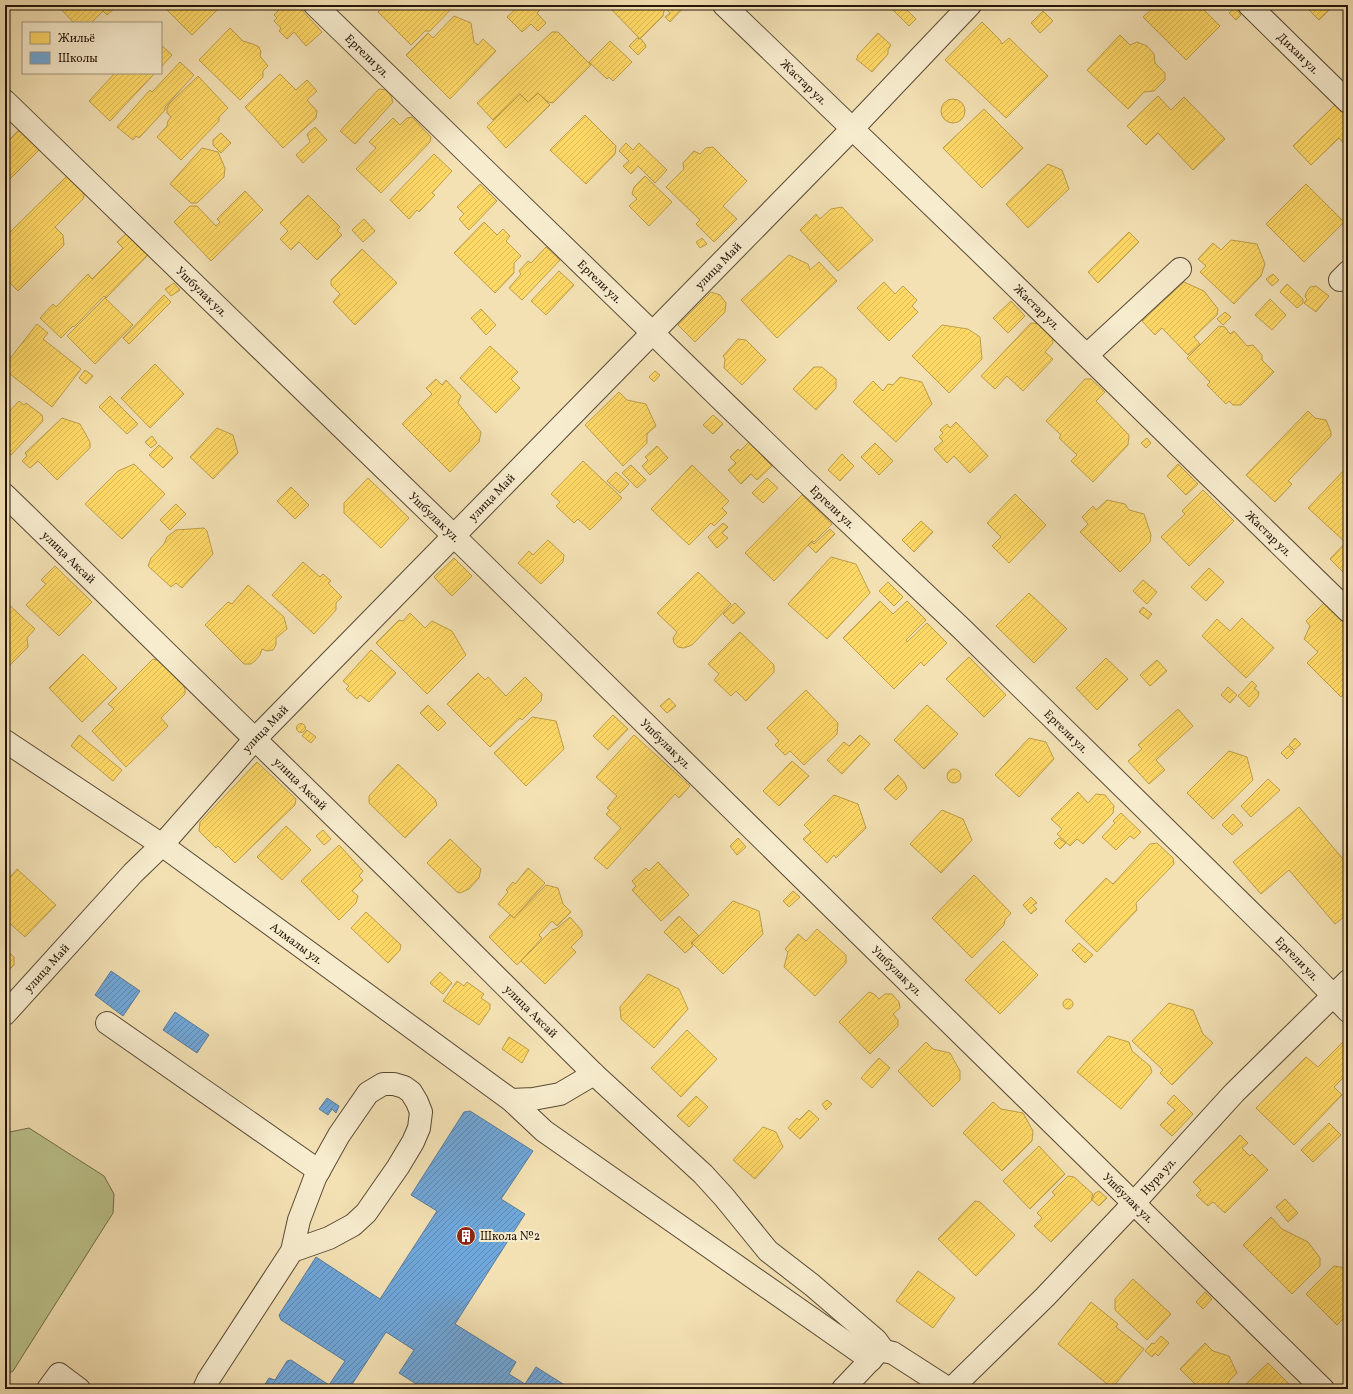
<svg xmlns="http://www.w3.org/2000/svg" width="1353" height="1394" font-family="Vollkorn,serif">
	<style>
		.grass { fill: #bbc28c; stroke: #706c4a }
		.homes { fill: url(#homes-hatch); stroke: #be9e4a }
		.schools { fill: url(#schools-hatch); stroke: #597c9d }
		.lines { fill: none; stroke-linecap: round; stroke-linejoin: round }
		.minor-casing { stroke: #594934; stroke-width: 24 }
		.minor { stroke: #f7ecce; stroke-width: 22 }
		.labels { text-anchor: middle; stroke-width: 4; stroke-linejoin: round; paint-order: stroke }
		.street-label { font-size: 12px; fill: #261609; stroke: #f7ecce }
		.poi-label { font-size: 12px; fill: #261609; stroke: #f7ecce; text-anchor: start }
	</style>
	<defs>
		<pattern id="homes-hatch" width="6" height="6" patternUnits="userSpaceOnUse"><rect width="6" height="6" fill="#ffd966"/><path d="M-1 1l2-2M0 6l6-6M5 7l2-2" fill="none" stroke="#daba57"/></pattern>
		<pattern id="schools-hatch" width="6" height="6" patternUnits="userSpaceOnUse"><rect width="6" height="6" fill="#6fa8dc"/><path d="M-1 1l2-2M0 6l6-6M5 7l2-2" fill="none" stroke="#5b88b1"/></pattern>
	</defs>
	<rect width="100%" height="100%" fill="#f3e1b4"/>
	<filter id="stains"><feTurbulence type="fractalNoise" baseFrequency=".005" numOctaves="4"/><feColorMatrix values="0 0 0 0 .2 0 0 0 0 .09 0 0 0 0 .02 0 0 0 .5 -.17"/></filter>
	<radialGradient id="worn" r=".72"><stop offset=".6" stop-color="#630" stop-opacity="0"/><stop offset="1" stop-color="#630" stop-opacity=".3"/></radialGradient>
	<path class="grass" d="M29,1128L104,1176L114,1194L113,1213L13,1371L5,1375V1133Z"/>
	<path class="homes" d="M57,5H112L115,8L107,15L103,11L91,23H74Z
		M162,5H189L193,9L196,5H222L192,35Z
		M284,5H297L322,32L306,46L294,32L287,39L279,31L281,28L274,21L277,18L274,15Z
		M385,5H452L453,7L430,31H425L411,45L378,12Z
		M520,5H534L540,10L537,13L546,23L538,31L531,24L522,32L507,17Z
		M607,5H663L665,6L663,16L640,39Z
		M667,5H686L670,22L665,17L670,13L666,9Z
		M893,5H902L916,19L909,26L891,8Z
		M1156,5H1199L1220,26L1186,60L1143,17Z
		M1304,5H1334L1319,20Z
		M1235,8L1241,15L1236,20L1229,13Z
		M1043,11L1053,21L1040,33L1031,23Z
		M454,16L471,23L474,42L478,45L483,39L496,51L450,99L406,55L428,33L433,38Z
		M982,22L1000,40L1002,44L1009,38L1048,76L1006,118L945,60Z
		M230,28L243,41L253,44L259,47L261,52L260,56L268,66L263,71V77L240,100L199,60Z
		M552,32H558L591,65L553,103L548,102L538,93L528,102L520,94L493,120L477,103Z
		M878,33L891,45L888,50V54L872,72L856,59L858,57L857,56Z
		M1120,35L1130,45L1137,42L1147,46L1154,54L1155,63L1165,73V80L1154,91L1144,92L1128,109L1087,70Z
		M637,38L641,39L645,44L646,47L638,55L629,46Z
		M610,41L632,62L613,81L609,77L607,79L589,62Z
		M161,45L172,55L161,67Z
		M180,62L194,75L165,107V110L139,138L136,136L133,140L117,127L150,90L152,92Z
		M115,73H155L110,121L89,101Z
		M280,74L296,90L307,80L317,91L307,100L317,111L316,118L283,148L245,107Z
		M198,76L228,108L219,117V121L181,160L157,137L167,126L168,121L171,117L167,113V108L169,104Z
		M379,89L386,90L391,96L393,102L355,144L340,131Z
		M538,93L550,105L506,148L487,127L520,94L528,102Z
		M1158,96L1171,110L1184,97L1225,139L1193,170L1158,133L1146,145L1127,126Z
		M941 111a12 12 0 1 1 24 0a12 12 0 1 1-24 0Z
		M1337,103L1348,114V140L1344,144L1339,138L1311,165L1293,146Z
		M984,109L1023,148L982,188L943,148Z
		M585,115L616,146L615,154L586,184L550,150Z
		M412,117L431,137L430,142L381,193L356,169L376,148L369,142L393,118L400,125L407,118Z
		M315,127L327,140L303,163L296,155L310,142L307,134Z
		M18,131H27L40,149L5,184V144Z
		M221,133L231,143L221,153L213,145V140Z
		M626,143L633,150L639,143L667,170L655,183L638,166L631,174L623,166L629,161L619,151Z
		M713,147L747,181L723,206L737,219L714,242L696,224L700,220L666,187L684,169L683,163L694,151L700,154L706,148Z
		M202,148L218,152L225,168L224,177L197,203H191L170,184Z
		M434,154L452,171L432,193L435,195L419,212L417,210L409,219L390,200Z
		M1048,164L1062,170L1069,189L1028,228L1006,204Z
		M68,175L85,192L83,199L55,227L63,235L64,245L18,291L5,278V237Z
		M645,176L672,202L649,226L629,206L637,199L632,194L634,187Z
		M480,184L497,201L469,230L459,219L464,214L457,207Z
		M1306,184L1344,222L1304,262L1266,224Z
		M245,191L263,210L211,261L174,222L190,206H197L216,226L220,222L217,219Z
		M308,195L340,227L337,230L342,235L317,260L299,242L291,250L280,239L288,231L280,223Z
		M842,207L873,240L838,271L800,230L816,214L820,219L831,209Z
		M364,219L375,231L363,242L352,230Z
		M484,222L497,235L503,229L510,236L506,241L521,256L514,263V273L495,293L454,253Z
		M1129,232L1139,242L1098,283L1088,272Z
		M126,234L148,255L106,298L104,296L74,327L73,326L61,338L40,318L53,304L56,307L88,274L92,279L123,248L117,242Z
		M702,238L707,244L700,248L696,242Z
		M1231,240L1257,244L1265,264L1261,276L1234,304L1200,272L1206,266L1198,259L1213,243L1221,250Z
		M546,247L560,260L522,300L509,288L521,274L519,271L528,261L531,263Z
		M362,249L397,283L355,325L333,302L340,294L331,285V280Z
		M789,255L808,264L810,270L819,262L837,281L777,338L741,300Z
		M559,271L574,285L546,315L531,301Z
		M1273,274L1279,280L1272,286L1266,279Z
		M884,282L895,294L903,286L917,300L912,306L918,312L889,341L857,308Z
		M1184,282L1204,291L1218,309L1217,315L1194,337L1200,344L1188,355L1162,328L1155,335L1142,321Z
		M174,283L180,290L171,296L165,289Z
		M1287,284L1303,299V303L1297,308L1280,292Z
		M1316,286L1329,296L1316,312L1304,303L1307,299L1305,297L1306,293L1310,287Z
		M711,292L720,295L726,303L725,312L695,342L678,325Z
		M164,295L171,302L129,344L123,338Z
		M105,298L133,325L95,364L67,336Z
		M1270,299L1286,315L1272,330L1255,315Z
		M1011,301L1025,316L1008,333L993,318Z
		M481,309L496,325L486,335L471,318Z
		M1225,312L1231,317L1223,325L1217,319Z
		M1031,323L1041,324L1052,334L1053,343L1045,352L1053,359L1023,391L1007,376L995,389L981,376Z
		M37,324L48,333L43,339L81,369L52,407L5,370V365Z
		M942,325L968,329L980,337L982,359L949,393L912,356Z
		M1219,326L1225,327L1230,334L1234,331L1247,346L1253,345L1262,355V360L1274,372L1241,405H1233L1229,401L1226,404L1207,385L1210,382L1187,358Z
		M738,339L746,340L766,360L742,385L724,368L725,359L723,356Z
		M490,346L518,372L511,379L520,388L496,413L460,378Z
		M155,364L184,394L150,428L121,398Z
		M814,367H822L836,379V388L816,410L793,389Z
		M85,370L93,376L86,384L79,378Z
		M655,371L660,375L654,382L649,377Z
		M900,377L922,382L932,404L896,442L853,402L873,381L883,391L888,384L893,385Z
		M436,379L442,385L446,380L461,396L458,403L481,432L479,442L450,472L402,424L432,394L426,388Z
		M1085,379H1091L1105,392L1096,401L1129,435L1128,445L1093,482L1071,461L1077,455L1059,438L1061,435L1046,421Z
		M619,392L627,400L646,404L656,426L647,434V443L623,466L585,425Z
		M110,396L138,424L127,434L99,407Z
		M19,401L24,405L26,403L42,415L43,421L11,455L5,449V416Z
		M1308,411L1315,418L1326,420L1331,432V436L1288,481L1292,484L1275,502L1246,475Z
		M713,415L723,424L713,434L703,425Z
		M62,418L80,424L90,442V448L57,480L38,461L30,468L22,461L27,456L25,453Z
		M956,422L988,456L970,473L954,456L947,463L934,449L943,441L939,437L943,433L940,430L947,424L950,428Z
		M217,428L233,435L238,453L213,479L190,457Z
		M152,436L157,443L151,448L145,442Z
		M1147,438L1151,443L1146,448L1141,443Z
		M749,442L772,466L757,480L751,474L741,484L728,470L736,463L730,457L738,449L740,451Z
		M875,443L893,461L879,475L861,457Z
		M159,445L173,458L163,468L149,455Z
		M657,446L668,458L650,475L642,466L648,460L645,457Z
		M842,454L854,466L840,481L828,470Z
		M583,461L622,498L590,530L578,519L574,523L556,506L560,502L551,494Z
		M134,464L165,494L122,539L85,504L118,471Z
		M1178,464L1198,484L1186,495L1167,476Z
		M631,465L646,480L637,488L622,473Z
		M692,465L729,501L722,508L727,513L714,526L711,523L689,545L651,509Z
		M1348,466V538L1345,542L1308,508Z
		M616,472L629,484L620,493L607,481Z
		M368,478L409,518L381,548L344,513V503Z
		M767,478L778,488L763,503L752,493Z
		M291,487L309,505L295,519L277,501Z
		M1203,490L1234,521L1189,566L1161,537L1185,514L1182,511Z
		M1015,494L1046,525L1009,563L992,546L1001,537L987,523Z
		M802,495L832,524L814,542L812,541L774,581L745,553Z
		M1107,500L1125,504L1129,510L1144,514L1151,535L1150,542L1120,572L1080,532L1088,524L1082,517L1093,506L1096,510Z
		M176,504L186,514L170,530L160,520Z
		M921,521L933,532L914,552L902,540Z
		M723,523L728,527L722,533L728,538L717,548L708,537Z
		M204,528L207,531L213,554L182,588L176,583L171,587L148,566L151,558L164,544L167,537L176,530Z
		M830,529L835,534L816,553L808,545L812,542L814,544Z
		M548,540L564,555L563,562L541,584L518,563L529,551L533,555Z
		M1348,540V577L1330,559Z
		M831,557L856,564L870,593L827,639L788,604Z
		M454,558L472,576L452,596L434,577Z
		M303,562L320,577L323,574L331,581L328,583L342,597L336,603V610L314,634L272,595Z
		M55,566L92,602L59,636L26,605L46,584L41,580Z
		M1209,568L1224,582L1206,601L1191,587Z
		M698,572L731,604L692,645L684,648L678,647L674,643L673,638L677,632L657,613Z
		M1143,580L1157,592L1147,604L1133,591Z
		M888,582L903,597L894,606L879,591Z
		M248,585L284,617L287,629L276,638V645L273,650L267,651L262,649L260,655L255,661L251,664H244L205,625L228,602L232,604Z
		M1029,593L1067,629L1034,663L996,626Z
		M5,601L35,629L27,638L28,647L6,669H5Z
		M880,601L893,614L907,601L926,620L906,640L907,642L927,623L947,643L924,666L921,662L894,689L843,638Z
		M735,603L745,613L733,624L723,614Z
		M1324,603L1348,627V689L1341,697L1307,663L1318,652L1304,639L1310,626L1306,621Z
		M1143,607L1152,614L1148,619L1139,612Z
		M410,613L425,628L432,621L452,631L466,655L427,694L376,643L399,620L403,621Z
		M1242,618L1274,648L1246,678L1202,636L1217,619L1230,631Z
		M740,632L774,665V672L746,701L736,691L731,696L714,680L719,674L708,664Z
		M371,650L396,673L369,702L360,695L357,699L346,689L349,686L343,681Z
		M83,654L117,688L82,722L49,688Z
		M969,657L1006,695L984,717L946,679Z
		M1106,658L1128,679L1097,710L1076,688Z
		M153,659L164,662L180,677L185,689V694L161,718L168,726L126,767L92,731L114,709L108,704Z
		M1157,660L1167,671L1150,686L1140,675Z
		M478,673L485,680L488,677L506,696L525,677L542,694L541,701L522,720L520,718L490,747L447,704Z
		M1252,681L1257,686L1254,688L1259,692L1258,697L1249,707L1238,696Z
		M1228,687L1237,695L1230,703L1221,695Z
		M806,690L838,723L837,734L804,765L790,751L785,755L775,745L779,741L767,728Z
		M669,698L676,706L667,713L660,706Z
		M428,705L446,723L438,731L420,713Z
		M927,705L958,734L924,769L894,740Z
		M1178,709L1193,726L1156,760L1165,770L1149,784L1128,761L1142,749L1138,745Z
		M613,715L628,729L608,750L593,736Z
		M532,717L556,721L564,749L526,786L494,753Z
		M296.5 728a4.5 4.5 0 1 1 9 0a4.5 4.5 0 1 1-9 0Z
		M307,730L316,737L311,743L302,736Z
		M79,735L122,770L113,781L71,746Z
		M634,735L690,786L679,798L675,794L607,869L594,858L621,828L606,814L610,810L607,808L617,796L596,777Z
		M860,735L870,744L842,774L827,760L844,742L849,746Z
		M1029,738L1046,742L1054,759L1019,797L995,775Z
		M1295,738L1301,744L1294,750L1289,745Z
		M1288,746L1294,752L1287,759L1281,753Z
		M1229,751L1247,757L1253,780L1213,819L1187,793Z
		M792,761L809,776L779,806L763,791Z
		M257,762L296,799L295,805L235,863L218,846L216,848L199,831L200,822Z
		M398,764L435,799L437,805L405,838L369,803V796Z
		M947 776a7 7 0 1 1 14 0a7 7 0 1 1-14 0Z
		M898,775L905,783L907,789L896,800L884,789Z
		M1268,779L1280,790L1251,817L1241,806Z
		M1078,792L1088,803L1096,794L1105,795L1114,806L1113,813L1083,844L1077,839L1070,846L1057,834L1062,829L1051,819Z
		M834,795L858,804L866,828L836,858L834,855L827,863L803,839L811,832L804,825Z
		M1299,807L1348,865V914L1335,924L1289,870L1261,894L1233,862Z
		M942,810L963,819L972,840L941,873L910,844Z
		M1121,813L1141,832L1134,839L1130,836L1116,850L1102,837L1115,823L1113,821Z
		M1233,814L1243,825L1232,835L1222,825Z
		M286,826L311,850L282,880L257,857Z
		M323,830L331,839L324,845L316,836Z
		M738,838L746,847L737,855L730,846Z
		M1059,838L1066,843L1060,849L1054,843Z
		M450,839L481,869L479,878L469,889L460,893L457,892L427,863Z
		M1157,843L1173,858L1174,864L1136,903L1137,910L1097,952L1065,921L1106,878L1113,884L1150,844Z
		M339,845L363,871L359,876L363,880L352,891L358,896L356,903L339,920L301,881Z
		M658,862L689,895L661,921L632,890L636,886L632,881L646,868L649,871Z
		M528,868L545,883L514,918L498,904L508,892L506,890L513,882L515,884Z
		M17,869L56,905L25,937L5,919V883Z
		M974,875L1011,913L1005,920L1004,925L972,958L932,918Z
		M546,885L558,888L563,904L571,912L557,926L552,921L539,935L542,938L517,965L489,937L510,915L514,918Z
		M793,891L800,897L789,907L783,901Z
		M1031,897L1037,903L1033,905L1037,909L1031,914L1023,905Z
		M733,901L759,911L763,934L723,974L692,943Z
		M366,912L401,945L400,950L388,963L351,928Z
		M679,916L699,936L691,943L693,946L685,953L664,932Z
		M570,917L582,931V936L571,947L576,952L545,984L521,961L552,930L557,928Z
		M817,929L846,955V963L815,996L784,967L788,952L785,949L798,934L806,941Z
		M1003,941L1038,975L1000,1014L965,980Z
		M1079,943L1093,955L1085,963L1072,950Z
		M5,949L14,957V965L5,974Z
		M440,972L452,983L443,994L430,983Z
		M648,974L679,989L688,1009L654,1048L621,1019L620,1007Z
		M457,981L464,986L467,982L484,994L481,998L490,1004V1009L479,1025L443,1001Z
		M869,992L874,994L879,999L885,994H892L899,1002L900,1008L893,1014L898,1020V1026L870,1054L839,1022Z
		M1063 1004a5 5 0 1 1 10 0a5 5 0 1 1-10 0Z
		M1169,1003L1193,1010L1203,1034L1213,1043L1172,1085L1160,1073L1163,1070L1132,1041Z
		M687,1030L717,1059L681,1097L651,1068Z
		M1108,1036L1129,1042L1132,1051L1150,1066L1152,1072L1121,1109L1077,1072Z
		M509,1037L529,1050L522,1063L502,1049Z
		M1348,1037V1073L1334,1087L1342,1095L1294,1145L1256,1108L1306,1057L1318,1067Z
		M926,1042L933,1049L950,1053L960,1071V1080L933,1107L898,1071Z
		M879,1058L890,1068L872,1088L861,1078Z
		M1174,1095L1193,1114L1172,1136L1160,1125L1175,1110L1167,1103Z
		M696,1096L708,1107L689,1127L677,1116Z
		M827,1100L832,1104L826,1110L822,1104Z
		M993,1102L1001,1109L1023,1113L1033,1131L1032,1141L1002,1171L963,1133Z
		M809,1110L819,1119L800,1139L788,1128L797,1118L799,1120Z
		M1329,1123L1341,1135L1313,1162L1301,1150Z
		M763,1127L776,1132L783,1147L755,1179L733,1160Z
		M1348,1131V1139L1344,1135Z
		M1240,1135L1248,1143L1242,1148L1250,1156L1252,1154L1268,1170L1225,1213L1213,1202L1208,1206L1196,1195L1201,1190L1193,1182Z
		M1039,1146L1065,1174L1030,1209L1003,1181Z
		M1068,1176L1074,1177L1093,1194L1091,1201L1051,1242L1034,1226L1042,1218L1037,1213L1055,1195L1052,1192Z
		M1099,1191L1107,1198L1099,1206L1092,1200L1095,1193Z
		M1348,1194V1205L1343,1201Z
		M1285,1199L1298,1213L1288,1222L1276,1207Z
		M975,1201L980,1202L1015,1235L976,1276L938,1239Z
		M1271,1217L1282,1229L1308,1242L1320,1258V1266L1292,1294L1243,1245Z
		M1334,1266L1345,1268L1348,1270V1314L1337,1325L1306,1294Z
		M918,1271L955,1298L933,1328L896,1301Z
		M1133,1279L1171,1314L1147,1340L1115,1310V1299Z
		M1205,1292L1212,1299L1203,1309L1196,1302Z
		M1091,1302L1118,1324L1116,1327L1144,1349L1112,1388L1058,1344Z
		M1161,1336L1169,1343L1158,1356L1155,1353L1152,1357L1145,1351L1152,1343L1154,1344Z
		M1205,1343L1213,1351L1229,1356L1237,1373L1229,1381L1228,1387L1227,1389H1200L1180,1369Z
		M1268,1363L1294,1389H1241Z"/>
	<path class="schools" d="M111,971L140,991L123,1016L95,995Z
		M175,1012L209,1035L197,1053L163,1030Z
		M327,1098L339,1106L336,1113L332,1109L328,1115L319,1109Z
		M470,1111L533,1151L501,1199L525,1214L455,1324L516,1362L509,1374L525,1384L536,1367L571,1389H424L399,1373L414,1350L386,1332L349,1389H262L269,1378L275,1380L287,1361L291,1360L329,1385L345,1361L281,1320L279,1315L316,1257L380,1299L437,1211L411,1195L464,1112Z"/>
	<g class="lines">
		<defs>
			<g id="minor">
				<path id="s1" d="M315,5L802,478L962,629L1288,949L1348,1011"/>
				<path id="s2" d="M724,5L999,270L1348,611"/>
				<path id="s3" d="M1249,5L1348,102"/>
				<path id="s4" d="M5,101L454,536L1323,1389"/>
				<path d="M1340,280L1348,272"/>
				<path d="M1087,355L1180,269"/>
				<path id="s5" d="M5,495L397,878L594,1074L703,1174L724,1197L768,1251L812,1285L876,1340L884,1351"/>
				<path id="s6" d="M5,741L162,845L511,1100L544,1131L871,1360"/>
				<path id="s7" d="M5,1014L133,873L162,845L255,739L853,128L970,5"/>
				<path d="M107,1023L319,1171"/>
				<path d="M511,1100L533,1099L560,1094L594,1074"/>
				<path d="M48,1389L59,1374L79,1389"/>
				<path d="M204,1389L208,1380L292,1251L299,1220L315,1178L339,1135L368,1093L383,1084H394L404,1087L411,1092L417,1102L421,1112L419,1128L413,1142L398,1167L366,1213L353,1225L329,1238L292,1251"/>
				<path d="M843,1389L878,1352L884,1351L893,1353L949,1389"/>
				<path id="s8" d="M951,1389L1045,1297L1133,1204L1234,1093L1348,981"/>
			</g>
		</defs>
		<use href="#minor" class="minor-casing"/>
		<use href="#minor" class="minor"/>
	</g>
	<defs>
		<symbol id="building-disc" viewBox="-11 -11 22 22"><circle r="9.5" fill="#8f2418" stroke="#f7ecce"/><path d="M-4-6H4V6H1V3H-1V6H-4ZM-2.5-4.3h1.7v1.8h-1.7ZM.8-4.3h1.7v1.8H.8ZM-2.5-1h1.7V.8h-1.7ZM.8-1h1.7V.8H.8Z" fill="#fff"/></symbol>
	</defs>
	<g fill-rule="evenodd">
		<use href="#building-disc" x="455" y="1225" width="22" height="22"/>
	</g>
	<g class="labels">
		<g class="street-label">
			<text dy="4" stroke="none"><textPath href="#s3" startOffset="69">Дихан ул.</textPath></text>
			<text dy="4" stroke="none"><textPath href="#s1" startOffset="73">Ергели ул.</textPath></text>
			<text dy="4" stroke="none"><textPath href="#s2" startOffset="111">Жастар ул.</textPath></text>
			<text dy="4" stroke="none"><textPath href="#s7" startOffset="1034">улица Май</textPath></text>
			<text dy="4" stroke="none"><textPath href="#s1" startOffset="397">Ергели ул.</textPath></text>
			<text dy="4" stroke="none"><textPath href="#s4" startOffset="274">Ушбулак ул.</textPath></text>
			<text dy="4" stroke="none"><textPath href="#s2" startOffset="435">Жастар ул.</textPath></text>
			<text dy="4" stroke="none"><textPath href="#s7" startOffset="710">улица Май</textPath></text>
			<text dy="4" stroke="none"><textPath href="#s1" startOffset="721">Ергели ул.</textPath></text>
			<text dy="4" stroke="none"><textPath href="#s4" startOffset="598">Ушбулак ул.</textPath></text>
			<text dy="4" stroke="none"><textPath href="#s2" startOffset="759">Жастар ул.</textPath></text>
			<text dy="4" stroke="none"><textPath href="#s5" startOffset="89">улица Аксай</textPath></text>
			<text dy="4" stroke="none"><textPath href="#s7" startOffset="386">улица Май</textPath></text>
			<text dy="4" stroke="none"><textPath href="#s1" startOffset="1045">Ергели ул.</textPath></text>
			<text dy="4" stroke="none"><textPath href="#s4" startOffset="922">Ушбулак ул.</textPath></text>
			<text dy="4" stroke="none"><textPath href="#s5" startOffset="413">улица Аксай</textPath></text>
			<text dy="4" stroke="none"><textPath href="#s6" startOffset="355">Алмалы ул.</textPath></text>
			<text dy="4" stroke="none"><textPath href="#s1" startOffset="1369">Ергели ул.</textPath></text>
			<text dy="4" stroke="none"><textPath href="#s7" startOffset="62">улица Май</textPath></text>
			<text dy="4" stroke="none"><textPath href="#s4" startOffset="1246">Ушбулак ул.</textPath></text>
			<text dy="4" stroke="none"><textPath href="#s5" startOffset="737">улица Аксай</textPath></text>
			<text dy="4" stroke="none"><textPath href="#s8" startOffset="297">Нура ул.</textPath></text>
			<text dy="4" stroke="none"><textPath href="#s4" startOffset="1570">Ушбулак ул.</textPath></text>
		</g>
		<g class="poi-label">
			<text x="480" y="1240">Школа №2</text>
		</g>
	</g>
	<rect width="1353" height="1394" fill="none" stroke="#f3e1b4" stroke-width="20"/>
	<rect x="6" y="6" width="1341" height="1382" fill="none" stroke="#261609" stroke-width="2"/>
	<rect x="10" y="10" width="1333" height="1374" fill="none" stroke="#261609"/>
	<rect x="22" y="22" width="140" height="52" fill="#f7ecce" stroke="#a3967f"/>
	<rect x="30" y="32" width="20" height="12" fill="#ffd966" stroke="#a3967f"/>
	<text x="58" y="42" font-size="12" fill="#261609">Жильё</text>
	<rect x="30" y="52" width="20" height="12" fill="#6fa8dc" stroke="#a3967f"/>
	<text x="58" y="62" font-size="12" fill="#261609">Школы</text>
	<rect width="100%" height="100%" filter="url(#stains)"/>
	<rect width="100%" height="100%" fill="url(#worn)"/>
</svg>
